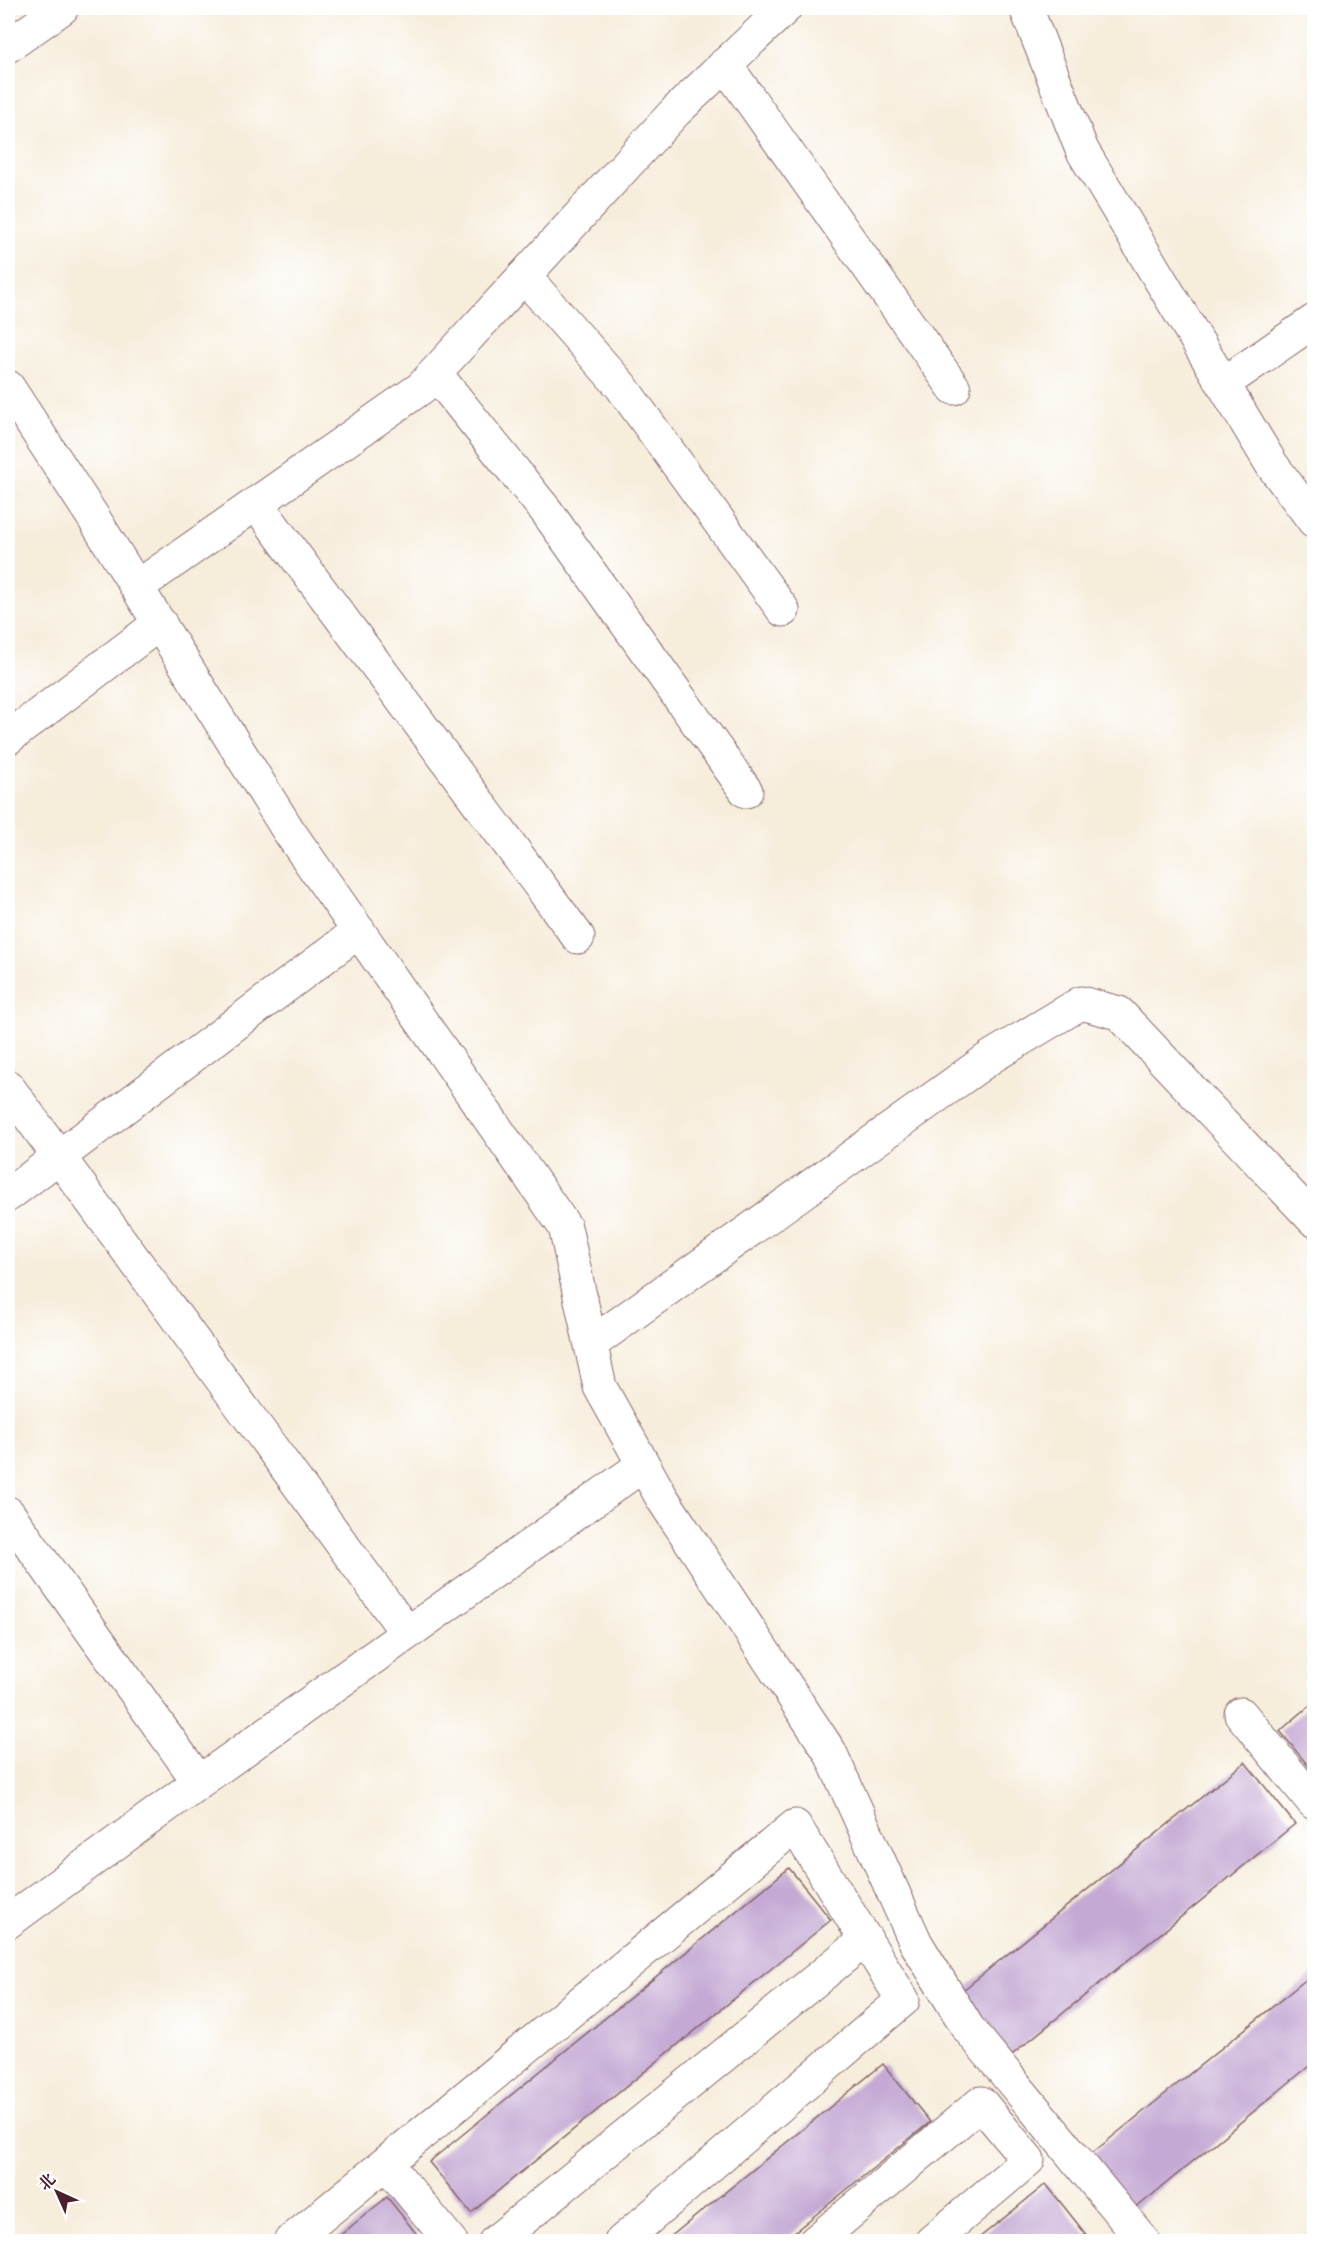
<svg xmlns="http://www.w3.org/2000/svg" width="1322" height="2249" font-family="'IM FELL Great Primer','Noto Serif SC',serif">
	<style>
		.building { fill: #c4a9d4 }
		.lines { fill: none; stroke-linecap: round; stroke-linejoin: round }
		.street-casing { stroke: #866769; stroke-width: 35 }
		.street { stroke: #fff; stroke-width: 33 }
	</style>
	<rect width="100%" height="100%" fill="#fff"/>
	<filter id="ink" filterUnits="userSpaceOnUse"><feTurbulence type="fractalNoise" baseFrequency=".0167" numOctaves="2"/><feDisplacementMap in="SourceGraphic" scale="12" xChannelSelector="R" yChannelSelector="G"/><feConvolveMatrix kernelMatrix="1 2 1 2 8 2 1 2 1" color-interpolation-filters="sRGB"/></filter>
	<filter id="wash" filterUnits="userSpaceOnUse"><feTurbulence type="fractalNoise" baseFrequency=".008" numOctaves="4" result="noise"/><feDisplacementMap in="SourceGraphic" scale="24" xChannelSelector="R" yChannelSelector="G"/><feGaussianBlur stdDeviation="1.35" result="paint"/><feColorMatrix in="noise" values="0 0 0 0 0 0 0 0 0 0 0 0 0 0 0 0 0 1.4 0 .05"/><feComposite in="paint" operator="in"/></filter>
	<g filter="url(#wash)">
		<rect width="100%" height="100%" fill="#f6eddb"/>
		<g id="blocks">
			<path class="building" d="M1314,1702V1773L1280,1731Z
				M1245,1762L1295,1824L1008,2058L957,1995Z
				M789,1868L831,1920L471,2213L429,2162Z
				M1314,1973V2062L1130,2213L1085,2159Z
				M883,2064L930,2122L782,2242H664Z
				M1046,2184L1092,2242H974Z
				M387,2197L423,2242H332Z"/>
		</g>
	</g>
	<g filter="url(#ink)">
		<use href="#blocks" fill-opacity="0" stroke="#866769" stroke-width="1.5"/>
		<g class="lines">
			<defs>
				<path id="street" d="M1026,8L1082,150L1272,465L1314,521
					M8,46L62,8
					M725,64L954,388
					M524,276L621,386L783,610
					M435,373L547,512L746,791
					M1223,384L1314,321
					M8,387L93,517L288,830L565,1227L600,1387L662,1498L830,1752L916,1943L968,2028L1144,2242
					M256,503L578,937
					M137,587L421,388L675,112L785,8
					M8,738L160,623
					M8,1087L407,1633
					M8,1195L359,931
					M591,1344L991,1057L1081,1003L1119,1013L1314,1220
					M8,1513L199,1782
					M1241,1714L1314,1803
					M8,1922L199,1782L643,1465
					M386,2163L451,2242
					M290,2242L795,1826L903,2000L621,2242
					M495,2242L866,1939
					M815,2242L981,2103L1028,2160L931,2242"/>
			</defs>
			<use href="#street" class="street-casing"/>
			<use href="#street" class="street"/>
		</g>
	</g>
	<rect width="1322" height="2249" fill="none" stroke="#fff" stroke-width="30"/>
	<g transform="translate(57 2192) rotate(315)" stroke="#ffffff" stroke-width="4.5" paint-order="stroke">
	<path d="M0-4.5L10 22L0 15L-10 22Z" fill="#4a1f2b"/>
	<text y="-9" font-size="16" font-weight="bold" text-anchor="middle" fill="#4a1f2b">北</text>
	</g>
</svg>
